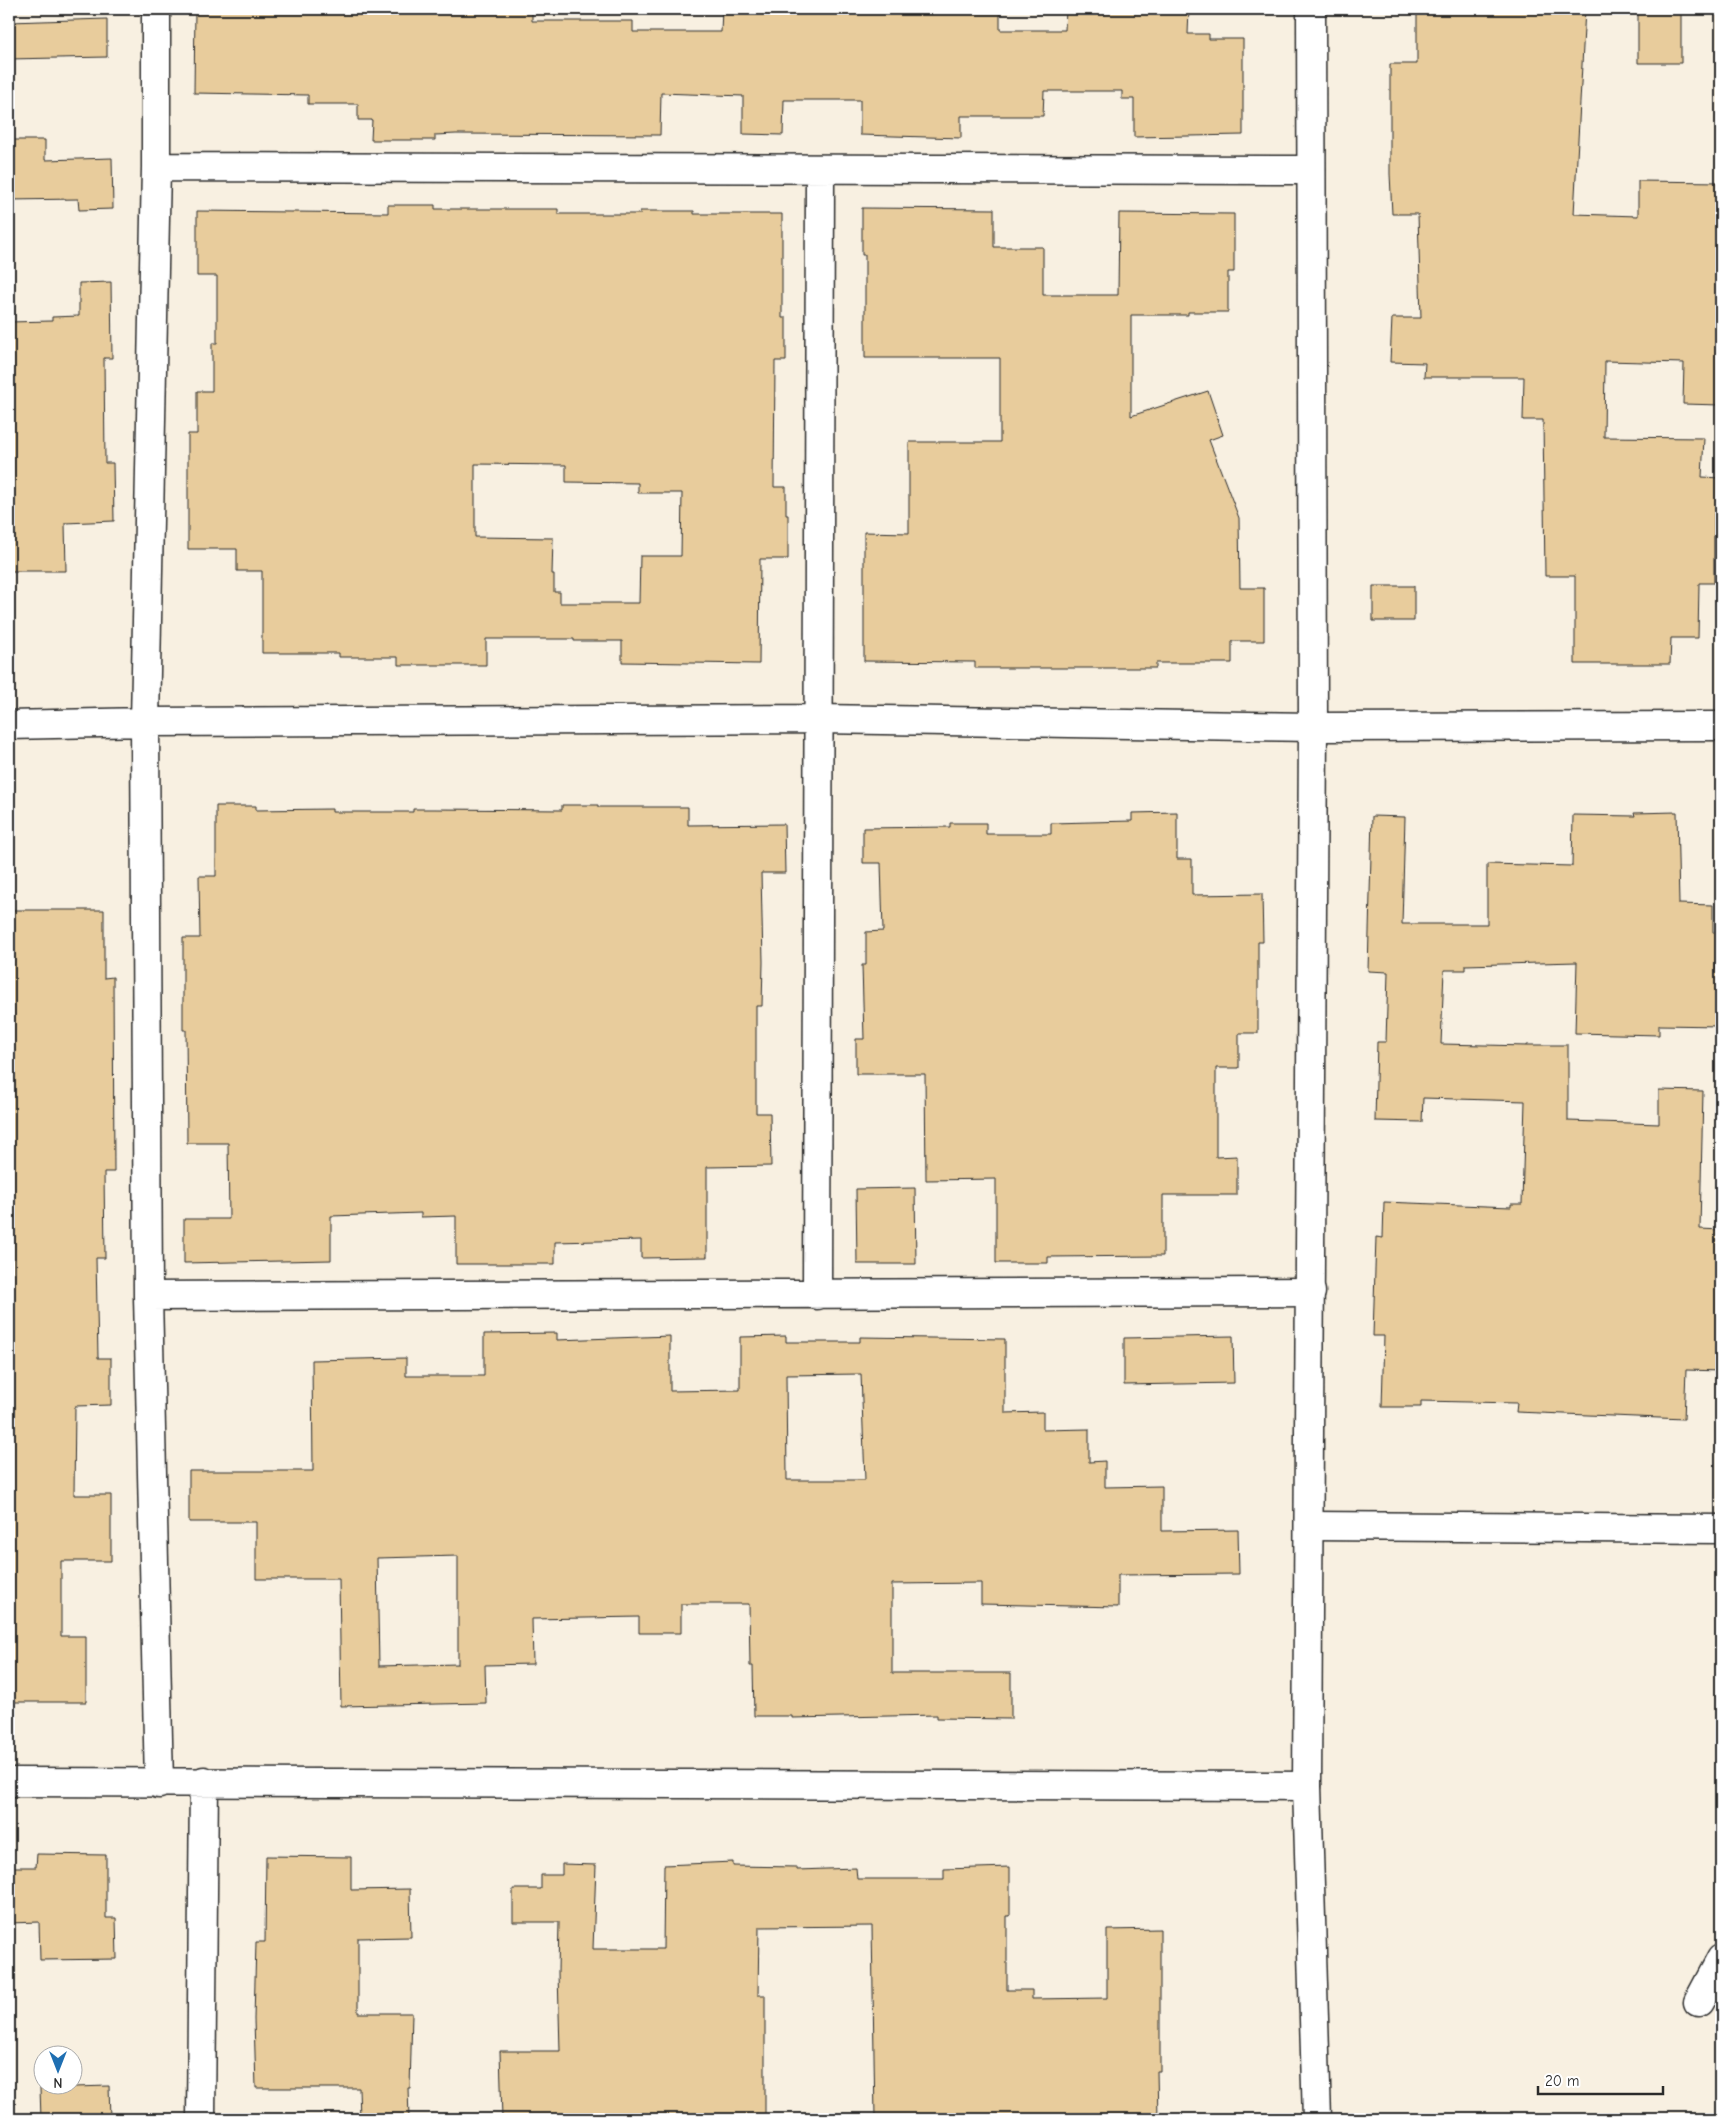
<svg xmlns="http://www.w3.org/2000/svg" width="1730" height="2128" font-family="'Comic Neue',sans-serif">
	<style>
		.building { fill: #e8cc9c; stroke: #2b2b2b; fill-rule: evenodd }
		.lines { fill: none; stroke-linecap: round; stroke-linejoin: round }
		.minor-casing { stroke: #2b2b2b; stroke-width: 31 }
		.tertiary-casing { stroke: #2b2b2b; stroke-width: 31 }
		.minor { stroke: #fff; stroke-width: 28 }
		.tertiary { stroke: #fff; stroke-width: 28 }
	</style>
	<rect width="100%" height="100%" fill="#f8f0e1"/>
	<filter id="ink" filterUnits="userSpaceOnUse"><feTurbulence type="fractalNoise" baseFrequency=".02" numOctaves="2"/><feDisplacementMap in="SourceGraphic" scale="10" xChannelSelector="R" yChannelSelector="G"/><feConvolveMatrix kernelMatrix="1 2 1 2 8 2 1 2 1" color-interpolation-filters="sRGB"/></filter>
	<g filter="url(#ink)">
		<path class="building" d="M195,9H532V21H633V32H721L722,9H1000V30H1065L1066,9H1189L1188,34H1209V39H1243V135L1134,137V99H1122V91H1044L1043,116H961V138L860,135V100H784L783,135L743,134V96L661,93L660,135L456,134L435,135V140H371L372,120H358V104H308V95L194,93Z
			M1417,9H1585L1574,214L1638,216V181L1721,182V405L1683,404L1684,363L1605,361L1604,437L1704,438L1702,477L1721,478V514L1714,513V583H1699L1698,638H1671L1670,664H1575V576H1545L1543,420H1523L1524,377H1424L1425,363L1390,362L1392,318H1421L1418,214H1392L1390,174V64H1417Z
			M1638,9H1681V63H1638Z
			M107,19V57L9,59V22Z
			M9,140H45V160L112,158L113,209L79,210L78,199L9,200Z
			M388,205H435V209H558V214H640V211H694V214H782V318H786V361H775L774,487H786V515H788V559H760L759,664L622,662V641H574V639H486V665H398V657H339V653H262V571H237V549H188V434H197V391H212V343H217V276H197V211L388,213ZM475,464L566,465V482L638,483V493H682L681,556H640L639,603H560V592H554V574H552L553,538L475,537Z
			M862,208L994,209V247H1043V295H1118L1119,213L1234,214V272H1228V312H1188V315H1131V416L1208,391L1223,435L1209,440L1239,518L1240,588H1264V641H1232V663H1156V668H975V662L864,661V532L909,533V442H1000V358H865V255H862Z
			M111,282L112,358H104L105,463H113L114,521L65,523L66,571H9V322L52,321V317L79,316V283Z
			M1373,586H1414V621H1373Z
			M562,805H598V807H688V825L784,824L785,873H761L763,962L762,1006H756V1113H770L771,1166L707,1167V1257L641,1258V1240L555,1242V1264H456V1216L421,1217V1213L331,1216V1260L184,1263V1219H229L228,1143H187L186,1030H183V938H200L199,876H216V806H256V810L332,809V812H413V809H435L562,810Z
			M1177,812V859H1192V895L1262,894L1263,942H1258V1033H1239V1068H1216V1157L1237,1156V1195H1163V1256L1048,1257V1263H996V1179L926,1180L925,1074H856V1039H864L862,965H866V932L883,931L881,863H863V828L950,827V823H986V834H1051V823L1132,821V813Z
			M1677,812L1679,904L1713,905V932L1717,933L1716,970H1721V1026L1659,1025V1035L1575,1033L1577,962L1465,965V970H1444L1441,1044L1527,1046V1045H1568V1121L1659,1124V1090L1703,1091L1700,1229L1721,1230V1371L1686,1370L1684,1419L1516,1412L1517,1403L1421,1401V1407H1382L1384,1336H1373L1376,1237L1383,1238L1384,1202L1511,1207V1204H1522L1525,1101L1423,1098L1422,1122L1375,1121L1377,1042H1386L1388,972L1368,971L1372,816L1405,817L1402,924H1487V864L1572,866L1573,815L1635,816L1634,813Z
			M9,910H104V978L113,977L114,1172H104L105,1258H96L98,1358H111V1405L75,1406L74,1495H111V1561H61V1636H86V1702H9V1338H13V1259H9Z
			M915,1188L916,1264H857L856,1189Z
			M557,1333V1340L670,1336V1391L740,1390V1337L786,1336V1342H860V1337L1005,1339V1413L1043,1412V1430L1089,1429V1462L1105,1461V1487L1162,1486V1531L1238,1530L1239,1574L1118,1575V1607L981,1604V1583L892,1584V1673H1011V1719L937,1718V1715L792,1718V1716H754L753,1666H750L749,1604H681V1633H639V1617L532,1619L533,1664L485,1665L486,1703L341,1706L339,1579H256V1522H189V1471H313L312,1360L406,1358V1376H484V1334ZM861,1374L865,1480H787L786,1375ZM458,1556V1664L379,1666L377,1558Z
			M1233,1336L1234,1383L1124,1385V1338Z
			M37,1854L106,1855V1918H116L117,1959L40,1960L39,1922L9,1923V1867H36Z
			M266,1856L351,1857V1890L410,1889L411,1937L358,1938V2013H412L410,2088H408L409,2119H360L359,2088H256L254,2019L256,1942H265Z
			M733,1862V1866L797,1867V1870L856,1868L857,1879H944V1869L1010,1867V1916H1007V1990H1032V1999L1107,1998V1930L1160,1929V2071H1157L1158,2119H875L872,1926L759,1927L758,1995H765V2119H502L500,2051H560L558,1972L559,1922H513V1889H541V1875H562V1864L596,1865L593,1949H663L664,1865Z
			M109,2086L110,2119H41L40,2088Z"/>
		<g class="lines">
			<defs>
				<path id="minor" d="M156,9V167L145,722L148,1296L159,1784
					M156,167L1311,170
					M9,725L145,722L819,719L1313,727L1721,726
					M817,1295L820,170
					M148,1296L1311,1292
					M1309,1526L1721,1529
					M9,1782L1307,1786
					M1698,2002L1721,1959
					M201,2119L204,1781"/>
				<path id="tertiary" d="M1311,9L1313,727L1307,1786L1317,2119"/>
			</defs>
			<use href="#minor" class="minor-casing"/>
			<use href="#tertiary" class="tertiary-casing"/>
			<use href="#minor" class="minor"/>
			<use href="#tertiary" class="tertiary"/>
		</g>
	</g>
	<rect width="1730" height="2128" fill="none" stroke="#fff" stroke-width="30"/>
	<rect x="15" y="15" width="1700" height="2098" fill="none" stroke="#2b2b2b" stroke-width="2" filter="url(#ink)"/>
	<g transform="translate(58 2070) rotate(180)"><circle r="24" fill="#ffffff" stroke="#aaaaaa"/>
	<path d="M0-4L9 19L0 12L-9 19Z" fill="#1f6fb2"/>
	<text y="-8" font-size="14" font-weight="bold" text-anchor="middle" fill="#2b2b2b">N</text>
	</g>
	<path d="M1538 2086v8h125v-8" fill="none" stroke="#2b2b2b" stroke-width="2.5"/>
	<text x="1545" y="2086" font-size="15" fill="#2b2b2b" stroke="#ffffff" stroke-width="4" paint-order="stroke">20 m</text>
</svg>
